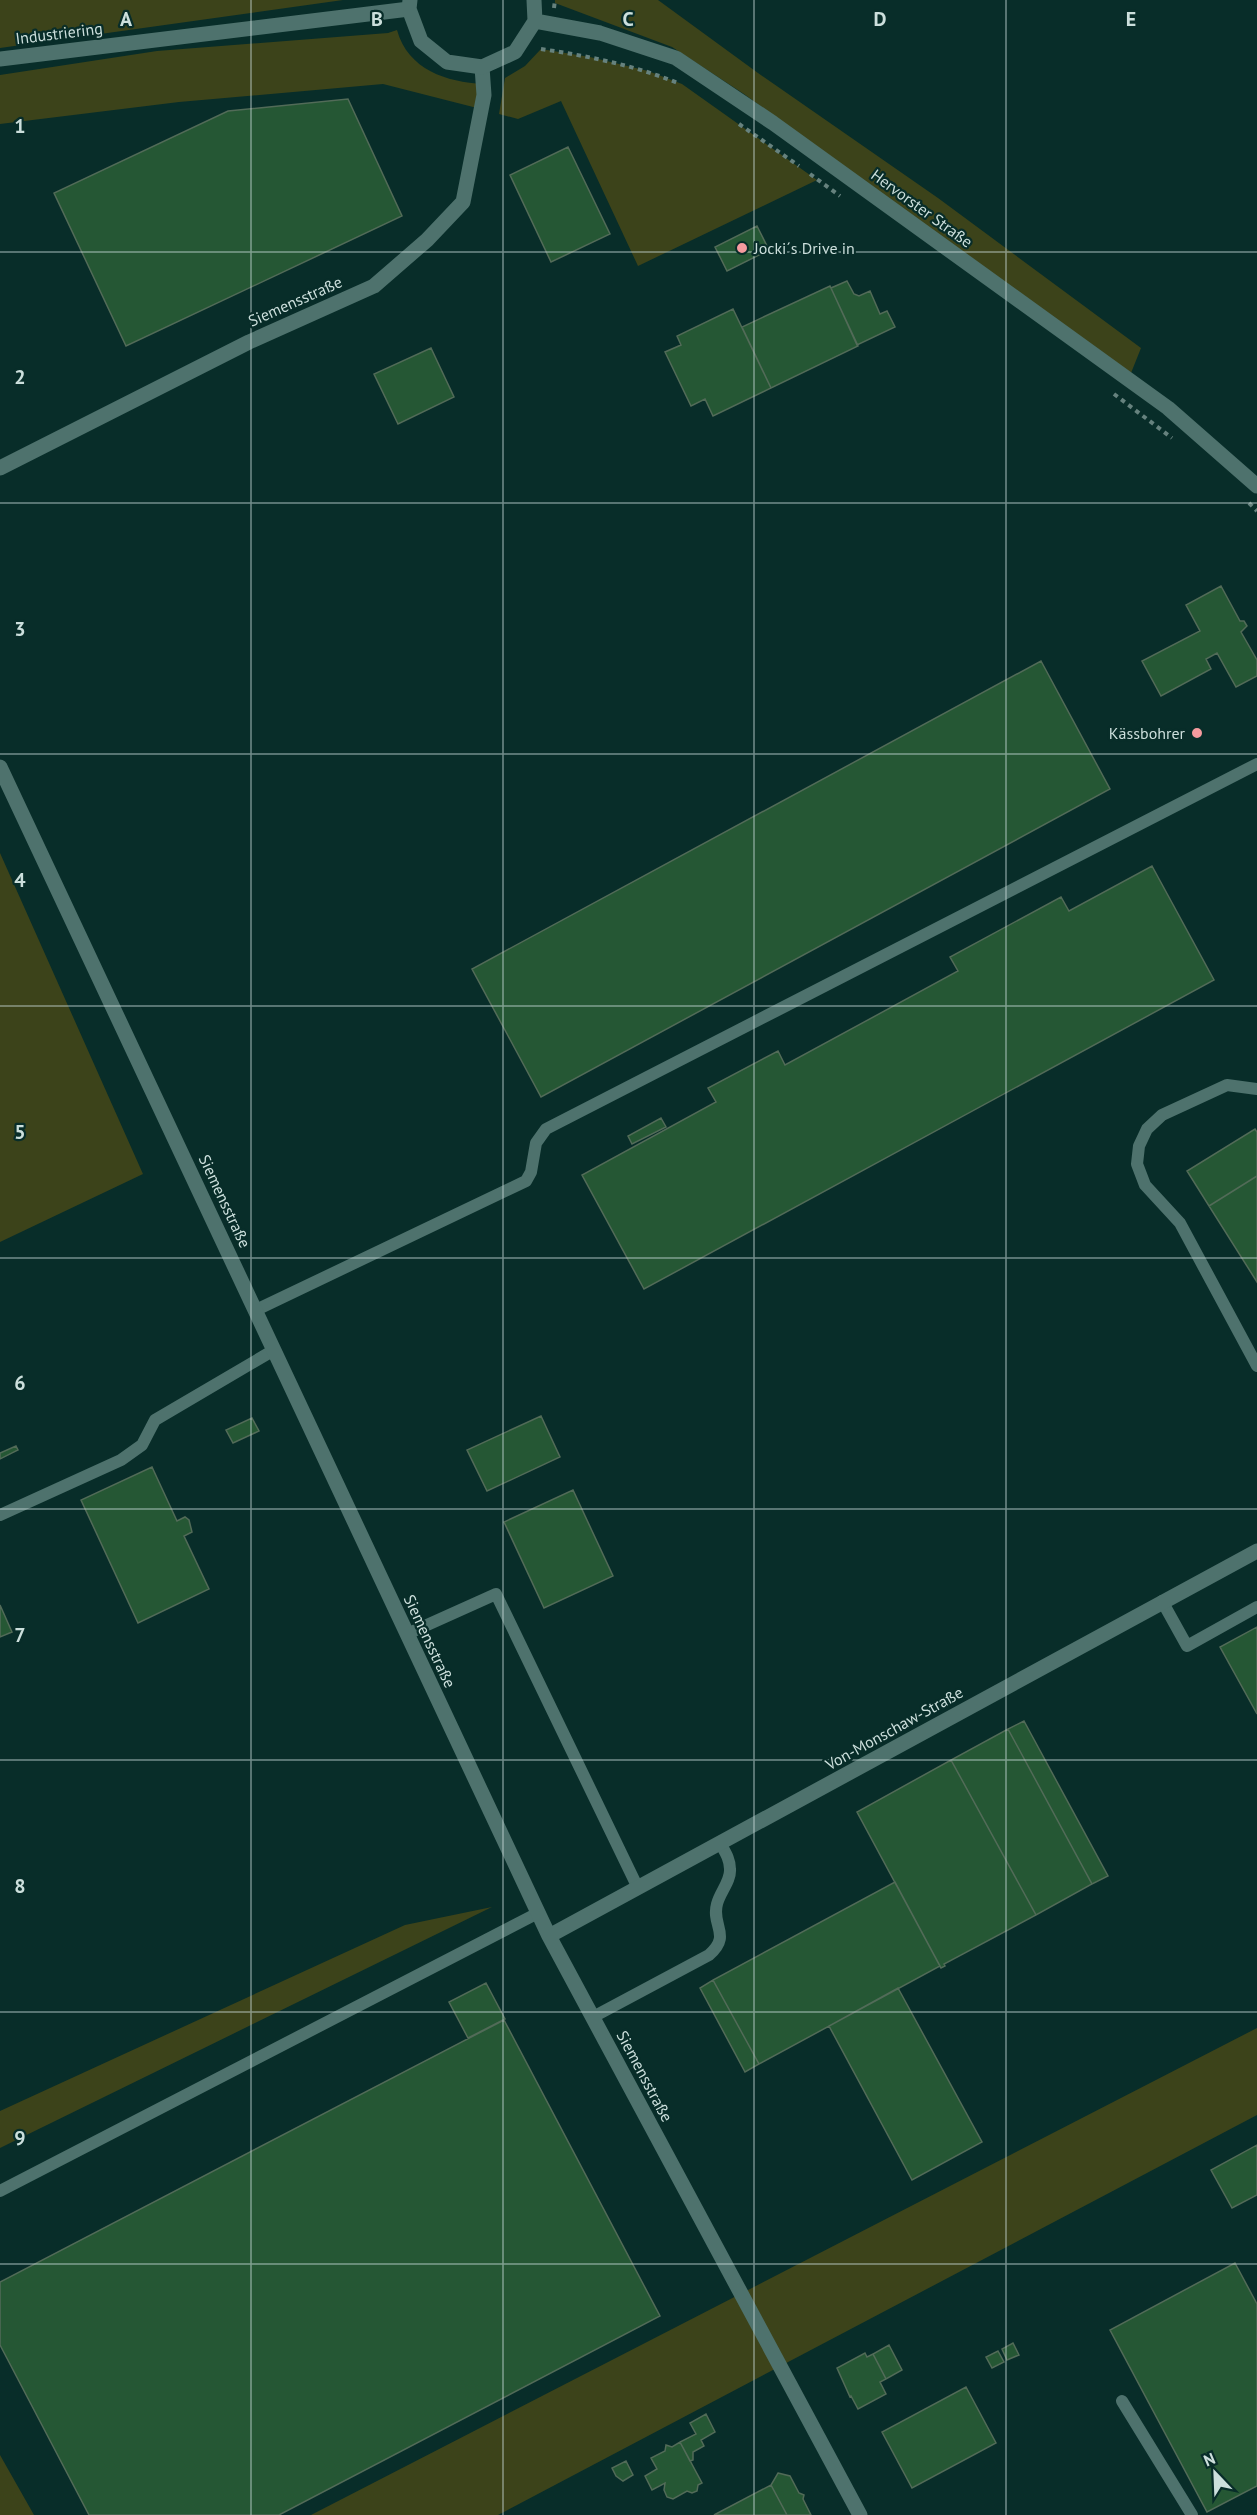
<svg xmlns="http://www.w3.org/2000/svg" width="1257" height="2515" font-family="'PT Sans',sans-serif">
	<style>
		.green { fill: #3c431a }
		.building { fill: #255734; stroke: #526b58; stroke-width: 1.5 }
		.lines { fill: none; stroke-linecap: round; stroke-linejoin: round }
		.path { stroke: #66827e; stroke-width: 4; stroke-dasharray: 4.5 4.5; stroke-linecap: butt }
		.lane { stroke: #4e726d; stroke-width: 12 }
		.street { stroke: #4e726d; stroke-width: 15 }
		.secondary { stroke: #4e726d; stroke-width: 15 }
		.grid { fill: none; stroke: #ccdfdc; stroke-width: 1.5; stroke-opacity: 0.55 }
		.poi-dot { fill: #f59b9e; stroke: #082d29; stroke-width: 2 }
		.labels { text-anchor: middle; stroke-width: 4.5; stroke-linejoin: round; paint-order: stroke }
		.street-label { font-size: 16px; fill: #ccdfdc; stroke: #082d29 }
		.poi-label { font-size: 16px; fill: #ccdfdc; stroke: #082d29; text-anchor: start }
		.grid-label { font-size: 20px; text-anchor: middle; font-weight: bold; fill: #ccdfdc; stroke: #082d29; stroke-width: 4.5; stroke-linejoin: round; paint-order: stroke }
	</style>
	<rect width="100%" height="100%" fill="#082d29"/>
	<path class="green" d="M0,0H343L0,48Z
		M555,0H658L758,73L938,198L1141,348L1131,373L744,94L672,47L555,3Z
		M397,30C408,70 447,82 483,84L481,109L383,84L179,102L0,124V75L157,51L388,33Z
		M541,49L590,57L648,71L682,84L817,180L638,266L561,101L518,119L499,114L505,78L525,66Z
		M0,853L143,1174L0,1242Z
		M492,1907L0,2148V2111L405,1925Z
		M1257,2028V2115L498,2515H311Z
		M0,2455L34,2515H0Z"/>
	<path class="building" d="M348,99L402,216L126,346L54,193L228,111Z
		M568,147L610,234L551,262L510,175Z
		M757,226L769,250L727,271L715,247Z
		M847,281L854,294L859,296L870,291L880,314L887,311L895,327L857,345L831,288Z
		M830,286L858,346L771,388L742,327Z
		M733,309L771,388L713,416L705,399L691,406L665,352L681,345L677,336Z
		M431,348L454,397L398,424L374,374Z
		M1221,586L1240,621H1244L1247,626L1241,632L1257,660V676L1236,687L1217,653L1206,659L1211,669L1161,696L1142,661L1200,631L1186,605Z
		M1041,661L1110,789L541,1097L472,969Z
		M1152,866L1214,980L644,1289L582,1175L716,1102L708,1088L778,1051L785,1065L958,971L950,957L1061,897L1069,911Z
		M661,1118L666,1127L632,1144L628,1136Z
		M1255,1129L1257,1132V1176L1209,1206L1187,1171Z
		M1257,1176V1282L1209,1206Z
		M541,1416L560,1457L487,1491L467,1450Z
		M252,1418L259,1431L233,1443L226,1430Z
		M16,1446L18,1450L0,1459V1453Z
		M152,1467L177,1521L185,1517L189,1520L192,1532L184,1536L209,1589L138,1623L81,1500Z
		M573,1490L613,1576L544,1608L504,1522Z
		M0,1605L12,1632L0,1637Z
		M1257,1627V1714L1220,1647Z
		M1024,1721L1108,1876L1092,1884L1008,1729Z
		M1008,1729L1092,1884L1036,1915L951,1760Z
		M951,1760L1036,1915L944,1964L945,1966L941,1968L857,1812Z
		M895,1882L940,1966L759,2064L713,1980Z
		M713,1980L759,2064L745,2072L700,1988Z
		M486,1983L505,2019L468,2038L449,2002Z
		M898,1988L982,2142L912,2180L829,2026Z
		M504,2020L660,2316L279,2515H89L0,2345V2282Z
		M1257,2145V2195L1232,2208L1211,2170Z
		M1235,2263L1257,2304V2486L1207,2512L1110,2330Z
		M1013,2343L1019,2355L1007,2360L1002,2349Z
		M889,2345L902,2370L886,2379L873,2354Z
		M998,2351L1004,2362L992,2368L986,2357Z
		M865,2353L867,2357L873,2354L886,2379L880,2382L886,2394L858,2409L851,2396L850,2397L837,2368Z
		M966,2387L996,2443L912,2488L882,2432Z
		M706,2414L715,2432L701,2440L704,2446L693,2452V2460L690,2461L680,2442L696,2434L690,2423Z
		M680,2442L702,2483L698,2485L697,2491L692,2493L687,2491L673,2499L667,2497L664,2490L665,2483L652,2490L645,2476L657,2469L651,2458L665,2451L666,2445L672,2447Z
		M626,2461L633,2475L623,2481L616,2476L612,2468Z
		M778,2473L790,2476L799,2493L804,2495L803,2499L811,2515H787L771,2485Z
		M771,2485L787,2515H714Z"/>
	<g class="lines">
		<path class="path" d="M554,8L555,0
			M541,49C588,56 633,65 678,83
			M739,124L799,166
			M810,174L840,196
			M1114,394L1172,438
			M1249,503L1257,511"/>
		<path class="lane" d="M1257,1089L1227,1085L1162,1115L1147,1129L1139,1146L1137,1164L1145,1185L1180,1223L1257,1366
			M256,1310L526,1181L531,1172L536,1143L546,1129L1257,764
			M0,1515L121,1460L142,1445L155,1420L274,1350
			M1162,1601L1187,1646L1257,1607
			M407,1634L496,1594L638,1888
			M593,2017L709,1955C732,1935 711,1926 717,1904C720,1892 731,1881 730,1869C730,1859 725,1852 720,1843
			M0,2191L538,1913
			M1122,2401L1192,2515"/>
		<path class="street" d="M0,468L249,342L374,286L427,240L463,202L484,95L482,67
			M0,767L549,1936L860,2515
			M549,1936L1257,1551"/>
		<path class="secondary" d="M410,0L409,9L421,41L447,62L482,67L515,52L535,21L534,0
			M535,21L600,33L676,58L773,123L1168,408L1257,486
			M0,59L409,9"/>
	</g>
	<path class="grid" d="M251,0V2515M503,0V2515M754,0V2515M1006,0V2515M0,252H1257M0,503H1257M0,754H1257M0,1006H1257M0,1258H1257M0,1509H1257M0,1760H1257M0,2012H1257M0,2264H1257"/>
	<g class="poi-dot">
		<circle cx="742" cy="248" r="6"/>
		<circle cx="1197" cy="733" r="6"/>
	</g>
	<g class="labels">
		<g class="street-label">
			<text transform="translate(59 33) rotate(-7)" y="6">Industriering</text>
			<text transform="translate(922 208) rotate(36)" y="6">Hervorster Straße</text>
			<text transform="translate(295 301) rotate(-24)" y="6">Siemensstraße</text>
			<text transform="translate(225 1201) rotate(65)" y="6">Siemensstraße</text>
			<text transform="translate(430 1641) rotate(65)" y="6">Siemensstraße</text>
			<text transform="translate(894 1728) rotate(-29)" y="6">Von-Monschaw-Straße</text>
			<text transform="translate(645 2076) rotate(62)" y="6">Siemensstraße</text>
		</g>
		<g class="poi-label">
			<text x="754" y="254">Jocki´s Drive in</text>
			<text x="1185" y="739" text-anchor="end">Kässbohrer</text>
		</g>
	</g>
	<g class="grid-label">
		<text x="126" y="26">A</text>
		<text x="377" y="26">B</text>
		<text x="628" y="26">C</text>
		<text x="880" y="26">D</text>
		<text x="1131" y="26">E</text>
		<text x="20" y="133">1</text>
		<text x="20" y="384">2</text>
		<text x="20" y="636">3</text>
		<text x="20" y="887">4</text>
		<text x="20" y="1139">5</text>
		<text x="20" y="1390">6</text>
		<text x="20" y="1642">7</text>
		<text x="20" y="1893">8</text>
		<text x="20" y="2145">9</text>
	</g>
	<g transform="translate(1215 2473) rotate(337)" stroke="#082d29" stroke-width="4.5" paint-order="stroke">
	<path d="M0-4.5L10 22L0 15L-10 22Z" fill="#ccdfdc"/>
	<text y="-9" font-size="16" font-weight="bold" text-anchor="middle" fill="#ccdfdc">N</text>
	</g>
</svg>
